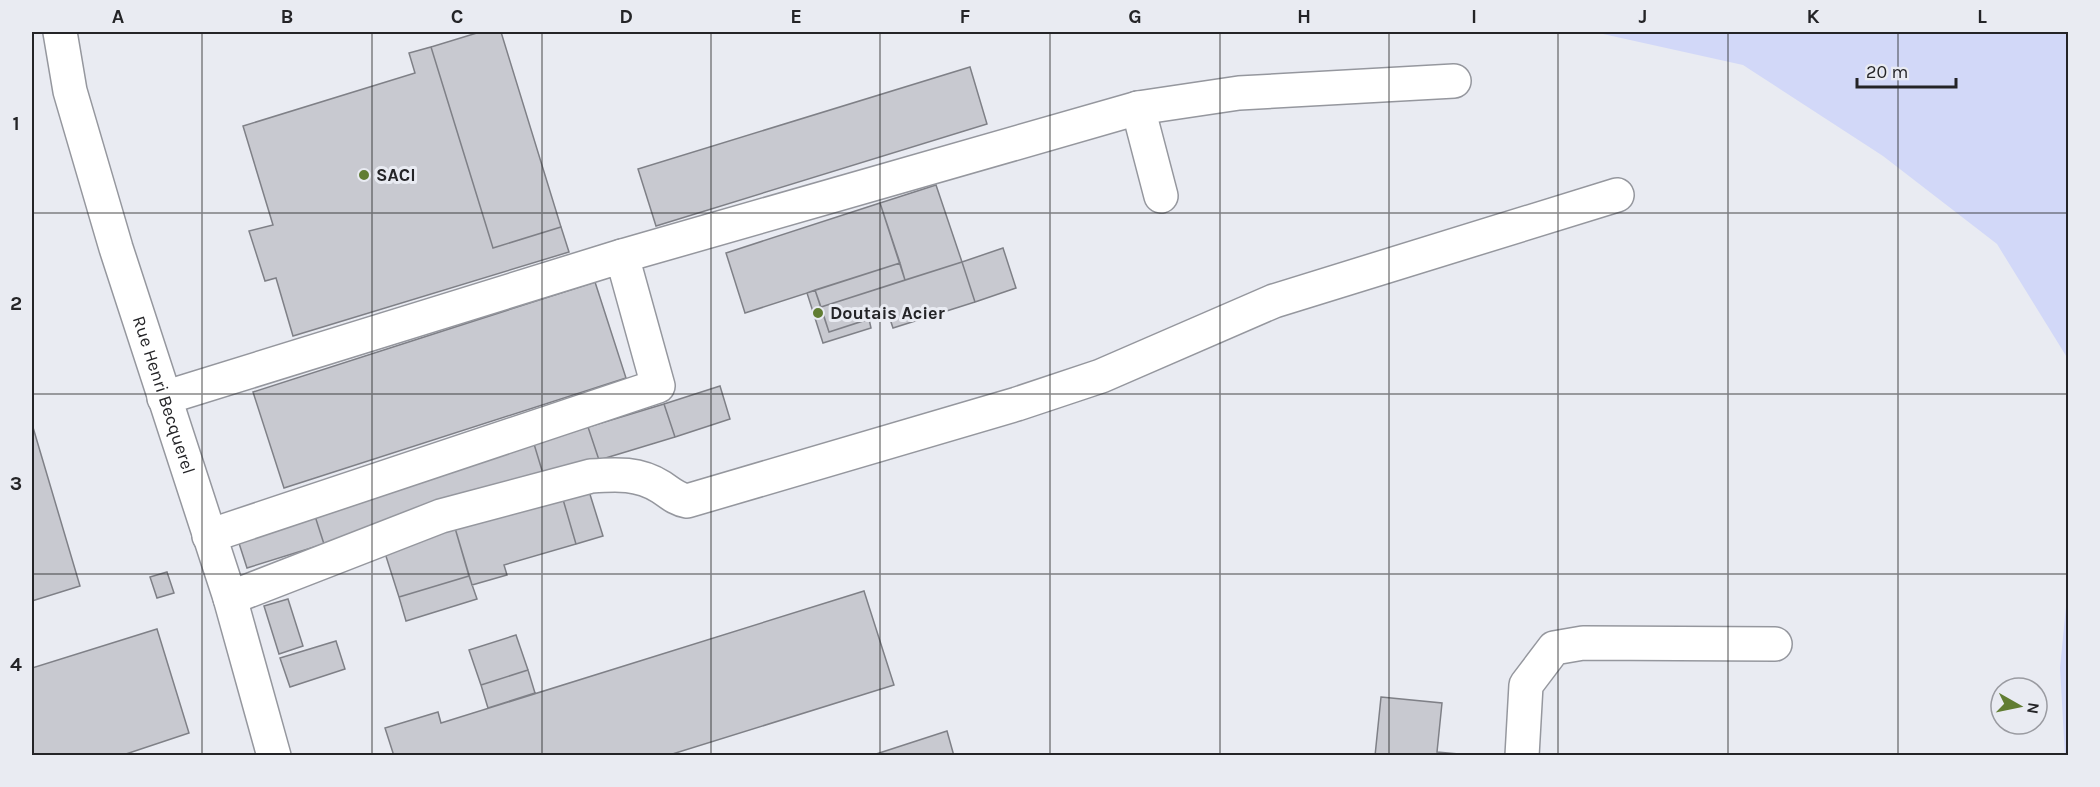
<svg xmlns="http://www.w3.org/2000/svg" width="2100" height="787" font-family="Karla,sans-serif">
	<style>
		.green { fill: #d2d8f8 }
		.building { fill: #c8c9d0; stroke: #7f8087; stroke-width: 1.5 }
		.lines { fill: none; stroke-linecap: round; stroke-linejoin: round }
		.minor-casing { stroke: #95979e; stroke-width: 36 }
		.minor { stroke: #fff; stroke-width: 33 }
		.grid { fill: none; stroke: #242427; stroke-width: 1.5; stroke-opacity: 0.55 }
		.poi-dot { fill: #617d32; stroke: #e9ebf2; stroke-width: 2 }
		.labels { text-anchor: middle; stroke-width: 6; stroke-linejoin: round; paint-order: stroke }
		.poi-label { font-size: 18px; font-weight: bold; fill: #242427; stroke: #e9ebf2; text-anchor: start }
		.street-label { font-size: 18px; fill: #242427; stroke: #e9ebf2 }
		.neatline { fill: none; stroke: #242427; stroke-width: 2 }
		.grid-label { font-size: 20px; text-anchor: middle; font-weight: bold; fill: #242427 }
	</style>
	<rect width="100%" height="100%" fill="#e9ebf2"/>
	<path class="green" d="M1594,32H2068V359L1997,244L1883,156L1743,65Z
		M2068,586V755L2065,756L2060,668Z"/>
	<path class="building" d="M480,32H501L561,227L493,248L431,47Z
		M431,47L493,248L561,227L569,252L293,336L276,278L265,281L249,231L273,225L243,126L415,73L409,53Z
		M970,67L987,124L656,226L638,169Z
		M936,185L962,262L905,280L880,203Z
		M880,203L900,263L745,313L726,253Z
		M1003,248L1016,288L975,302L962,262Z
		M962,262L975,302L893,328L888,313L829,332L821,307Z
		M900,263L905,280L821,307L815,290Z
		M595,282L626,378L284,488L253,392Z
		M815,290L829,332L869,319L871,328L823,343L807,293Z
		M720,386L730,419L675,437L664,404Z
		M664,404L675,437L599,460L588,427Z
		M32,424L80,586L32,601Z
		M588,427L599,460L544,477L534,444Z
		M534,444L544,477L324,544L314,513Z
		M588,488L603,536L576,544L562,496Z
		M562,496L576,544L504,565L507,575L472,585L455,528Z
		M314,513L324,544L247,568L237,537Z
		M455,528L469,576L399,597L384,550Z
		M167,572L174,593L157,598L150,577Z
		M469,576L477,599L406,621L399,597Z
		M864,591L894,685L666,756H394L385,728L438,712L441,723Z
		M288,599L303,646L279,654L264,606Z
		M157,629L189,733L120,756H32V668Z
		M516,635L528,670L481,685L469,650Z
		M336,641L345,669L290,687L280,658Z
		M528,670L535,693L488,708L481,685Z
		M1381,697L1442,703L1437,752L1481,756H1375Z
		M947,731L954,756H870Z"/>
	<g class="lines">
		<defs>
			<g id="minor">
				<path id="s1" d="M60,32L70,91L116,248L230,598L274,756"/>
				<path d="M1138,108L1161,196"/>
				<path d="M622,256L1138,108L1239,93L1454,81"/>
				<path d="M164,398L622,256L658,386L209,536"/>
				<path d="M230,598L441,516L591,476C617,474 639,473 661,487C670,493 676,499 687,501L1017,404L1101,376L1274,301L1617,195"/>
				<path d="M1522,756L1526,685L1554,648L1583,643L1775,644"/>
			</g>
		</defs>
		<use href="#minor" class="minor-casing"/>
		<use href="#minor" class="minor"/>
	</g>
	<path class="grid" d="M202,32V756M372,32V756M542,32V756M711,32V756M880,32V756M1050,32V756M1220,32V756M1389,32V756M1558,32V756M1728,32V756M1898,32V756M32,213H2068M32,394H2068M32,574H2068"/>
	<g class="poi-dot">
		<circle cx="364" cy="175" r="6"/>
		<circle cx="818" cy="313" r="6"/>
	</g>
	<g class="labels">
		<g class="poi-label">
			<text x="376" y="181">SACI</text>
			<text x="830" y="319">Doutais Acier</text>
		</g>
		<g class="street-label">
			<text dy="6" stroke="none"><textPath href="#s1" startOffset="378">Rue Henri Becquerel</textPath></text>
		</g>
	</g>
	<rect width="2100" height="787" fill="none" stroke="#e9ebf2" stroke-width="66"/>
	<g transform="translate(2019 706) rotate(99)"><circle r="28" fill="#e9ebf2" stroke="#9a9ba1" stroke-width="1.5"/>
	<path d="M0-4.5L10 22L0 15L-10 22Z" fill="#617d32"/>
	<text y="-9" font-size="16" font-weight="bold" text-anchor="middle" fill="#242427">N</text>
	</g>
	<path d="M1857 78v9h99v-9" fill="none" stroke="#242427" stroke-width="3"/>
	<text x="1866" y="78" font-size="18" fill="#242427" stroke="#e9ebf2" stroke-width="4.5" paint-order="stroke">20 m</text>
	<rect x="33" y="33" width="2034" height="721" class="neatline"/>
	<g class="grid-label">
		<text x="118" y="23">A</text>
		<text x="287" y="23">B</text>
		<text x="457" y="23">C</text>
		<text x="626" y="23">D</text>
		<text x="796" y="23">E</text>
		<text x="965" y="23">F</text>
		<text x="1135" y="23">G</text>
		<text x="1304" y="23">H</text>
		<text x="1474" y="23">I</text>
		<text x="1643" y="23">J</text>
		<text x="1813" y="23">K</text>
		<text x="1982" y="23">L</text>
		<text x="16" y="130">1</text>
		<text x="16" y="310">2</text>
		<text x="16" y="490">3</text>
		<text x="16" y="671">4</text>
	</g>
</svg>
